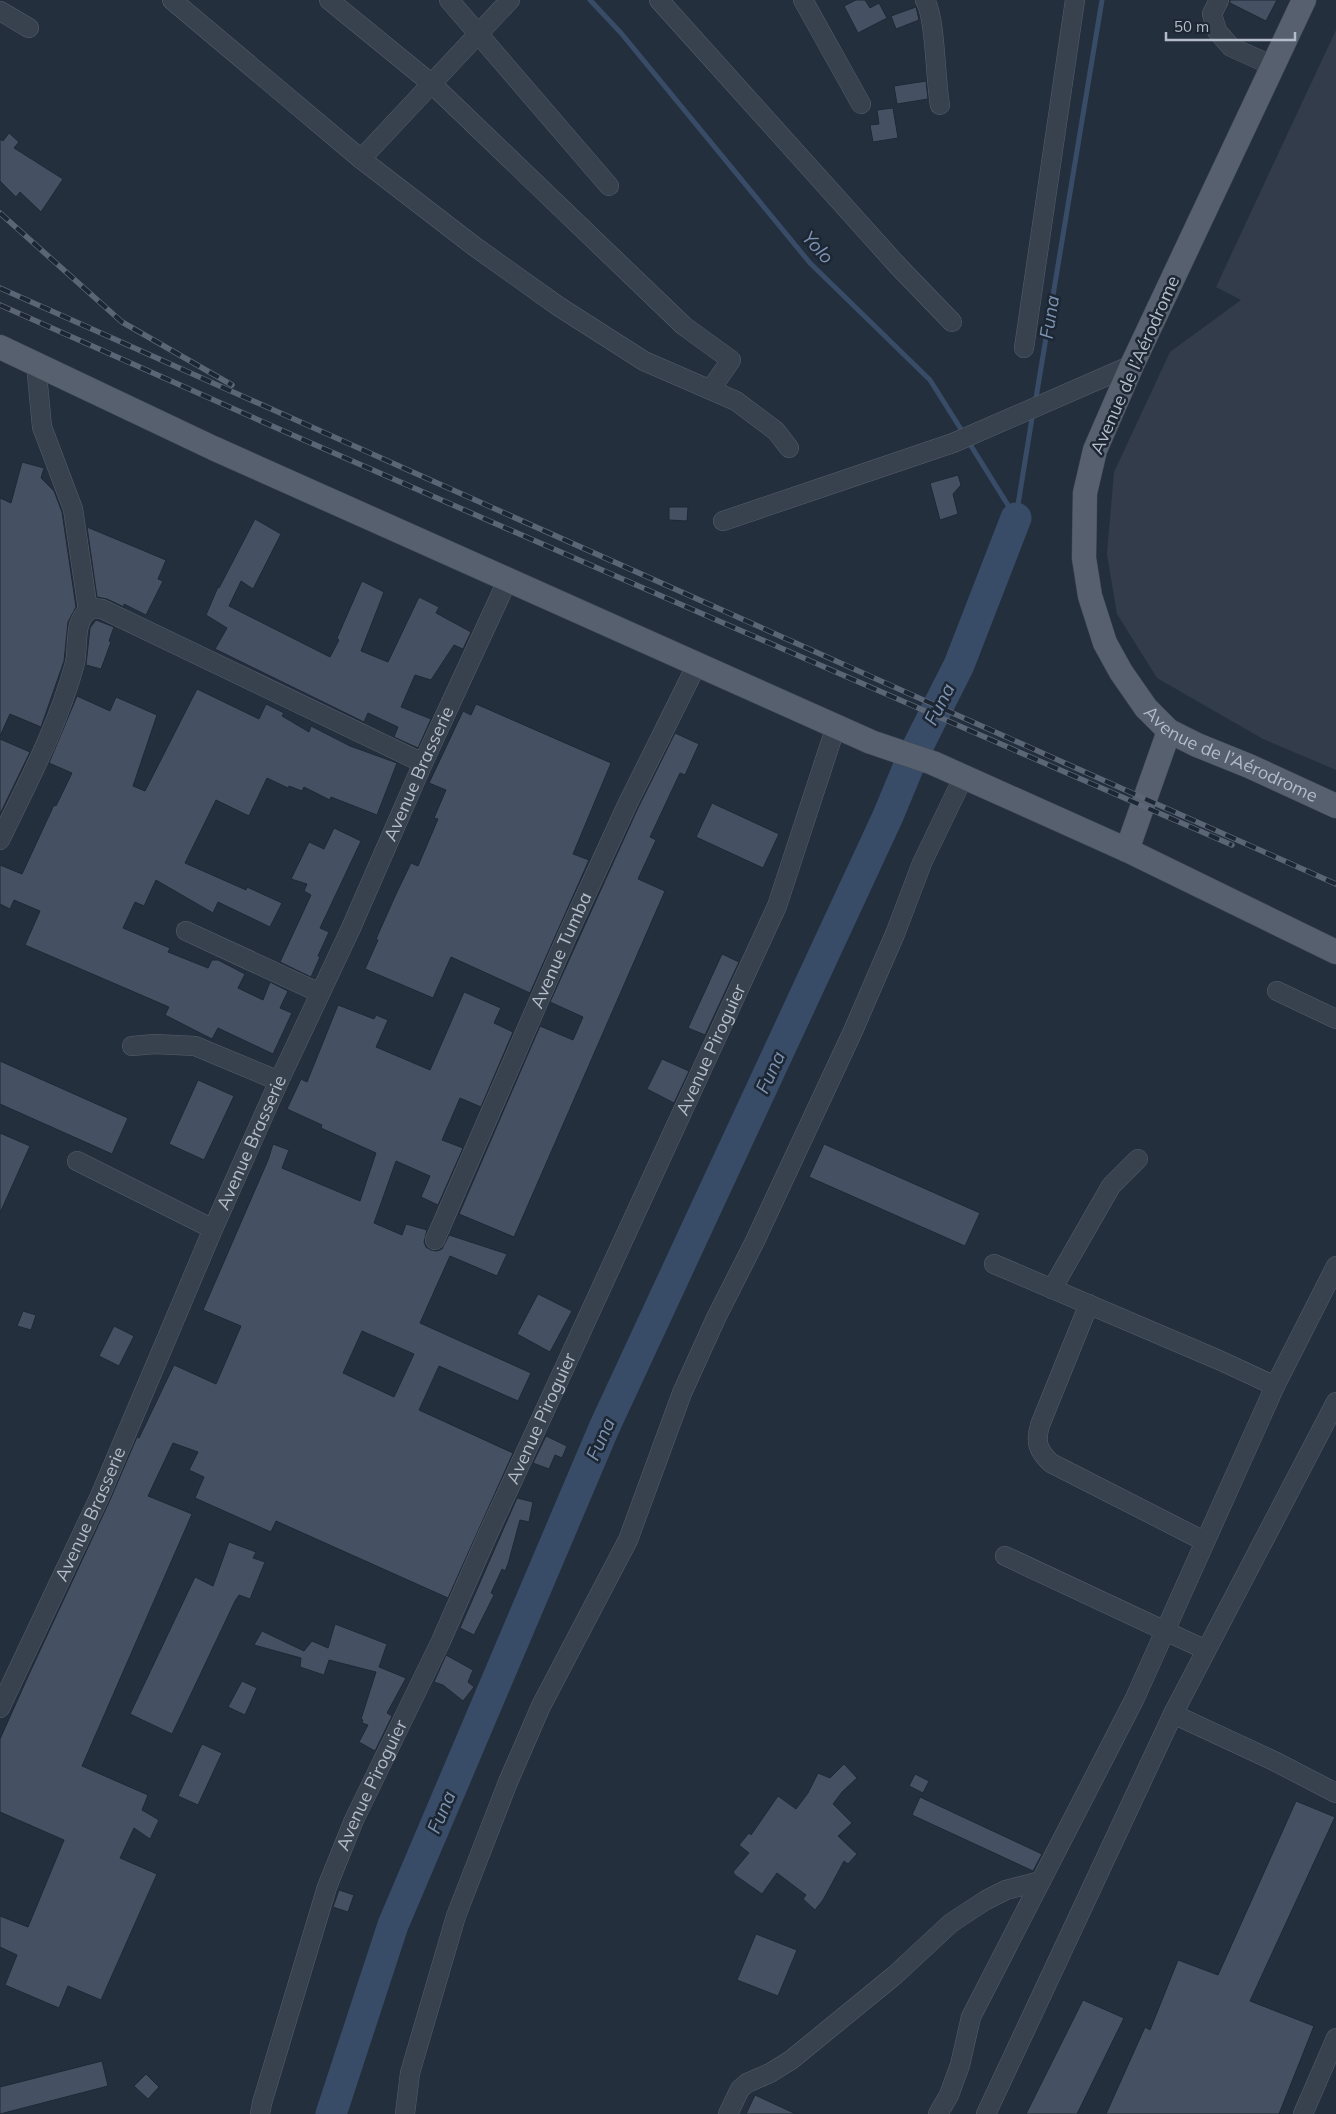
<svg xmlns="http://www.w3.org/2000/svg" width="1336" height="2114" font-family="Mulish,sans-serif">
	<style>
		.airport { fill: #323c4b }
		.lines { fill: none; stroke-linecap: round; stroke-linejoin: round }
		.stream { stroke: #394c67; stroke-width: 5 }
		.river { stroke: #394c67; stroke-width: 31 }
		.building { fill: #455162; stroke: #1f2835; fill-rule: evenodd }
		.minor-casing { stroke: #565f6c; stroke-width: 20 }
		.major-casing { stroke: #414a57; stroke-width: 25 }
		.minor { stroke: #38414e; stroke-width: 19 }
		.major { stroke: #56606e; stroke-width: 24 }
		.rail-casing { stroke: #5a6575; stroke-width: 5.5 }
		.rail { stroke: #1d2633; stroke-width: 4; stroke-dasharray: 11; stroke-linecap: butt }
		.labels { text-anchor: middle; stroke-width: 5; stroke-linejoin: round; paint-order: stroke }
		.street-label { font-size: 18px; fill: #b4bcc9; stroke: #1d2633 }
		.water-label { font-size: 19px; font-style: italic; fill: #7c92b1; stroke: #1d2633 }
	</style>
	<rect width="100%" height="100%" fill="#242f3e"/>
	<path class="airport" d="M1336,30V770L1263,739L1157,678L1117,614L1107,554L1114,472L1170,352L1241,300L1216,287Z"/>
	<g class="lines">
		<path class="stream" d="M590,0L621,33L810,263L930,380L964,434
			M1035,404L1102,0
			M968,441L1016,518
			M1016,517L1033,412"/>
		<path class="river" d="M331,2114L393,1925L604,1428L888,816L912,758L959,665L1016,518"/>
	</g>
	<path class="building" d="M856,0H865L870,8L879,3L887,18L858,33L844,6Z
		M1230,0H1277L1266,21L1230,3Z
		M916,7L919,20L896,29L891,16Z
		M926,81L928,99L897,104L894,86Z
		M893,108L898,138L873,142L870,125L879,124L877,110Z
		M9,133L19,142L14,148L63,179L41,212L20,192L16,197L0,181V139L3,141Z
		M22,462L44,468L41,478L54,491L62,512L76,607L68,622L64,661L41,727L10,714L0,736V498L11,503Z
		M958,475L961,485L953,494L958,514L940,520L930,483Z
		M669,507H688L687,521L669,520Z
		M255,519L281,534L253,589L241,581L229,606L330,657L339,640L337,638L362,581L384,592L361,651L388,662L419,597L439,607L436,613L471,632L463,649L454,645L431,680L415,675L401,707L431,719L418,748L394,737L398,727L368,713L364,722L215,649L227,628L206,615L218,587L219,588Z
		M87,527L166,560L158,579L163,581L146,615L124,604V607L107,599L97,597Z
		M96,620L114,627L109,641L111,642L101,669L86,665L90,628Z
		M197,689L259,719L266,704L284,713L282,716L309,732L311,726L350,746L397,763L377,815L331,797L330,800L304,787L302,791L289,786L288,788L267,778L249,816L216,800L185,863L246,890L247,887L282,903L270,927L218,902L213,913L156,880L144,906L135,902L123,928L170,948L168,952L208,968L212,960H218L245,974L238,988L263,1000L270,982L288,991L280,1008L292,1013L273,1054L218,1028L212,1039L165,1015L169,1007L25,945L40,911L14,900L10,909L0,904V865L22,874L54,805L56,806L72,773L49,763L77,696L110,711L116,697L157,715L133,786L145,791Z
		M476,704L611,763L573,854L589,860L530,993L451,957L433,998L365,969L378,940L376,939L396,894L411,863L418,866L438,819L434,818L446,790L429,783L463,711L471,715Z
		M675,733L699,744L685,775L680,773L650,837L656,840L638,879L665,891L514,1237L459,1214L540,1026L573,1040L583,1017L550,1002L637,810Z
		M0,739L30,752L0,814Z
		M712,803L779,834L763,868L696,837Z
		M334,828L361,841L320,928L329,932L318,956L320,957L311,977L280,962L311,895L304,891L307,884L291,879L309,842L324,849Z
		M722,954L739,962L705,1035L688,1028Z
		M464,992L501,1008L494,1023L513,1032L481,1107L460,1098L442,1140L463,1148L438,1205L421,1197L430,1176L396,1161L374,1223L402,1235L406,1224L427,1230L424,1242L426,1247L431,1250L437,1251L442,1249L449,1235L507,1254L497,1276L450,1256L420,1323L531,1373L518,1401L439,1366L419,1410L513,1453L448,1598L276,1521L271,1532L195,1498L204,1477L189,1470L198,1452L173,1443L148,1496L192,1514L82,1766L148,1795L142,1810L159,1820L150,1839L134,1828L120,1858L157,1874L101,2000L68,1986L59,2008L5,1985L17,1955L0,1947V1916L28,1927L64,1840L0,1812V1739L30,1672L110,1500L137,1437L139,1438L174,1365L216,1384L241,1326L203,1310L268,1160L273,1144L289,1150L282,1168L360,1201L376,1153L321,1128L322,1125L287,1109L301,1079L307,1082L338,1005L374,1019L376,1015L388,1020L376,1047L430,1070ZM362,1331L414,1354L394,1397L343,1373Z
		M662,1059L689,1071L674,1103L647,1089Z
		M0,1061L128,1118L112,1154L0,1104Z
		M198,1080L234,1096L204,1160L169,1144Z
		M0,1133L30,1146L0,1213Z
		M824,1144L980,1213L965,1246L809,1177Z
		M538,1294L572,1311L550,1352L517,1334Z
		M23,1311L36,1315L31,1330L17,1326Z
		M114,1326L134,1336L119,1366L99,1356Z
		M546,1436L567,1446L562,1458L555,1455L549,1469L533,1463Z
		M517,1498L533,1502L529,1522L520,1520L508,1564L505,1571L502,1569L491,1593L494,1595L474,1635L460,1628Z
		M229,1542L256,1552L253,1558L265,1562L250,1599L239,1595L235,1601L172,1734L130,1714L195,1577L213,1586Z
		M335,1624L387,1644L379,1667L406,1678L387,1713L392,1716L375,1751L359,1742L368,1725L362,1723L363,1720L361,1719L376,1672L329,1660L324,1675L300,1667L301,1658L254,1645L262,1631L304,1651L312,1641L328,1648Z
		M446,1655L473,1670L468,1682L474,1687L463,1701L443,1685L434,1682Z
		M242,1681L257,1688L245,1715L228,1707Z
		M202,1744L222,1753L198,1805L178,1796Z
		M844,1764L857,1778L842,1792L833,1804L852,1823L838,1836L857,1854L848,1864L844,1861L823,1900L815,1910L803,1899L806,1895L777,1873L762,1894L735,1875L733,1872L749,1853L739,1845L749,1833L751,1835L778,1796L796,1809L808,1793L818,1773L830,1778Z
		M915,1774L929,1781L923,1793L909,1786Z
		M920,1797L1042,1854L1033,1871L912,1815Z
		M1296,1801L1335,1817L1250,2001L1314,2026L1279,2114H1106L1145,2027L1150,2030L1178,1960L1218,1975Z
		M339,1890L354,1895L348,1912L333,1907Z
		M756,1934L797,1950L778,1996L737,1980Z
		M1083,2000L1124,2018L1077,2114H1026Z
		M102,2061L108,2086L0,2114V2087Z
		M146,2074L159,2087L148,2099L134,2086Z
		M755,2095L796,2114H746Z"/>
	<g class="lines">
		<defs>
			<g id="minor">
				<path d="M172,0L361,159L474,246L558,306L644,361L736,401L776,431L789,448"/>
				<path d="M329,0L432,84L684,326L731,360L711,389"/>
				<path d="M449,0L609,186"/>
				<path d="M659,0L898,266L952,322"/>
				<path d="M803,0L861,104"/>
				<path d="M925,0C936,19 935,79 940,105"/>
				<path d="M1219,0L1212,14L1217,31L1231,47L1273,66"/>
				<path d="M0,11L29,28"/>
				<path d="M361,159L510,0"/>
				<path d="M1024,348L1075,0"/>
				<path d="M36,364L42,427L73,509L88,610"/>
				<path d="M723,521L953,443L1132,365"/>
				<path d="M0,840C28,782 58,726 75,663C79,645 72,617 93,608L102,609L423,763"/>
				<path d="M186,931L320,993"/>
				<path d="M1277,991L1336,1019"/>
				<path d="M132,1046L155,1044L195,1046L279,1081"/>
				<path d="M77,1161L213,1229"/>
				<path id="s1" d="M435,1240L567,936L627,805L697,664"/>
				<path d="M994,1264L1219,1360L1275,1386"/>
				<path d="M1052,1289L1111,1186L1138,1159"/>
				<path d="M1089,1304L1040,1425C1035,1442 1038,1451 1051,1463L1204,1541"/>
				<path d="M1005,1556L1206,1650"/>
				<path id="s2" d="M0,1708L100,1496L213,1229L279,1081L351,928L423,763L508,579"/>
				<path d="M1173,1714L1274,1761L1336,1793"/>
				<path id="s3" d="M260,2114L262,2103L327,1887L354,1820L441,1641L488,1534L777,906L836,726"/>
				<path d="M405,2114L410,2073L456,1916L508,1782L541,1706L628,1540L682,1393L716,1318L755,1241L853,1031L895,934L922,863L963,778"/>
				<path d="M728,2114L740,2089L747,2083L770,2073L791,2060L895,1975L951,1923L986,1900L1006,1890L1041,1881"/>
				<path d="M938,2114L949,2095L960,2065L971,2017L1135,1698L1275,1386L1336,1266"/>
				<path d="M986,2114L1173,1714L1336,1402"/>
				<path d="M1303,2114L1336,2038"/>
			</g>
			<g id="major">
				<path id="s4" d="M1304,0L1132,365L1095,450L1085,493L1084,558L1090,596L1105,643L1121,672L1146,708L1169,731L1197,745L1249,766L1336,806"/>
				<path d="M0,347L213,448L871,742L933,763L1127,850L1336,952"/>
				<path d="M1127,850L1169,731"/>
			</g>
		</defs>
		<use href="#minor" class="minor-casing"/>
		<use href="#major" class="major-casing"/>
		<use href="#minor" class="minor"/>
		<use href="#major" class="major"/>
		<defs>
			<path id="rail" d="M0,213L122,322L232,385
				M0,288L1336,884
				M0,305L288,433L1232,845"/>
		</defs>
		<use href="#rail" class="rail-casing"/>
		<use href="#rail" class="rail"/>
	</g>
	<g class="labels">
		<g class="street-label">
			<text transform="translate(1135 365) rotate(-66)" y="6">Avenue de l’Aérodrome</text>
			<text dy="6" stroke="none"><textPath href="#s4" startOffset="868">Avenue de l’Aérodrome</textPath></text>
			<text dy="6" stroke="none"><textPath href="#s2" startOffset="1024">Avenue Brasserie</textPath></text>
			<text dy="6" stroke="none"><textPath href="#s1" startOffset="316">Avenue Tumba</textPath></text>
			<text dy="6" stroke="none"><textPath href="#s3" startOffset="1158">Avenue Piroguier</textPath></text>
			<text dy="6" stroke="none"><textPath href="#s2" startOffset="619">Avenue Brasserie</textPath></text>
			<text dy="6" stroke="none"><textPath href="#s3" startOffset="752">Avenue Piroguier</textPath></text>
			<text dy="6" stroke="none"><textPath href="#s2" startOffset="214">Avenue Brasserie</textPath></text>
			<text dy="6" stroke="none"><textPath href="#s3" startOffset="348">Avenue Piroguier</textPath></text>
		</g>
		<g class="water-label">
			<text transform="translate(818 247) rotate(48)" y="7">Yolo</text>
			<text transform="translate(1049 317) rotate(-81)" y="7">Funa</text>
			<text transform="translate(939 704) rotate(-63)" y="7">Funa</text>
			<text transform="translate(770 1072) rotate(-65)" y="7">Funa</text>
			<text transform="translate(600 1439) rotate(-66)" y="7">Funa</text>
			<text transform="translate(441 1812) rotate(-67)" y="7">Funa</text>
		</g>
	</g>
	<path d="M1166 32v8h129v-8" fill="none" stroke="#b4bcc9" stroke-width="2.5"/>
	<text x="1174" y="32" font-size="15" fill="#b4bcc9" stroke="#1d2633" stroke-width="4" paint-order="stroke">50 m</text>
</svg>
